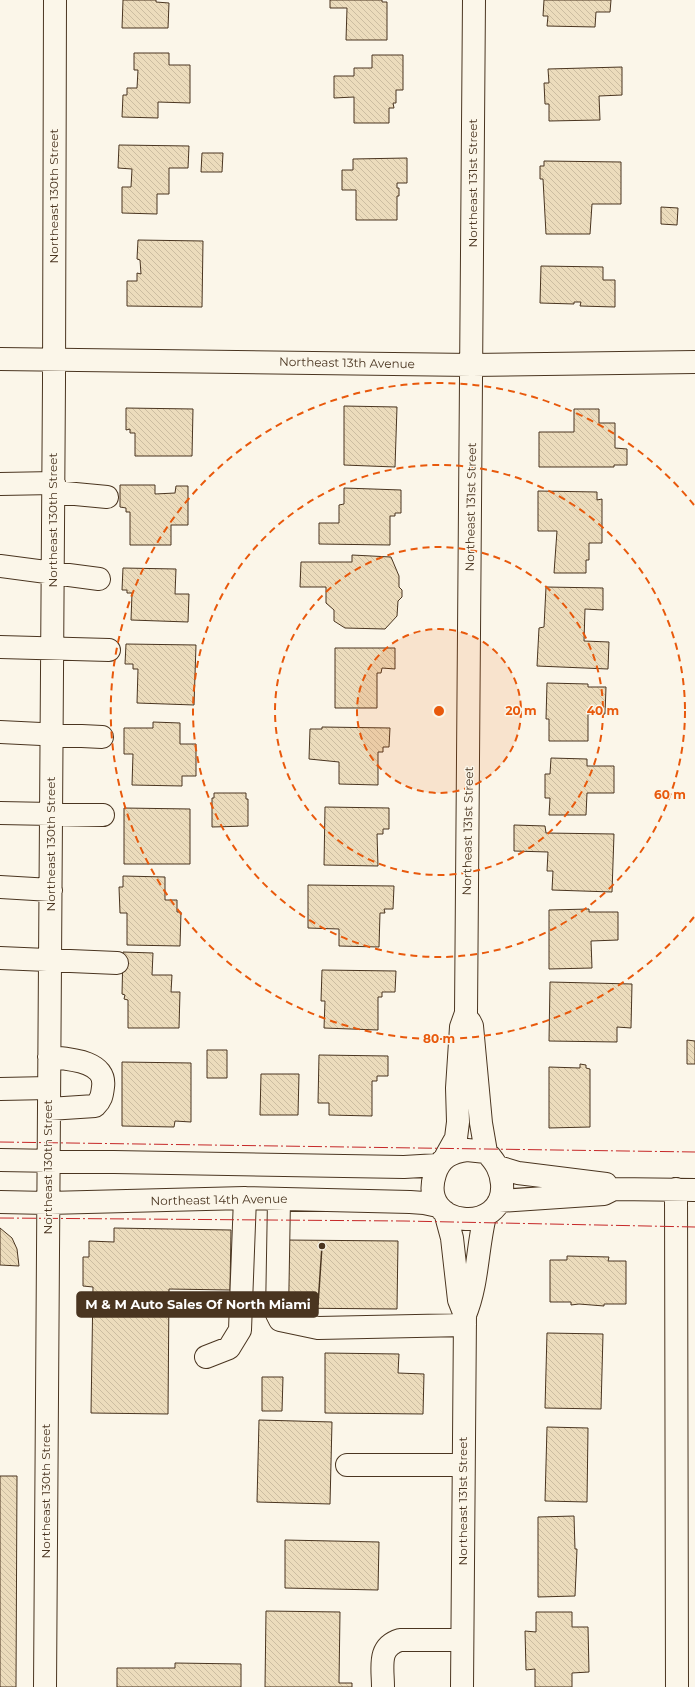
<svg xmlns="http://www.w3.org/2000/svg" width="695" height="1687" font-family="Montserrat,sans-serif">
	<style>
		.building { fill: url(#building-back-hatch); stroke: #4a3520 }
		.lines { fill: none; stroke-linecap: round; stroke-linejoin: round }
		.minor-casing { stroke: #4a3520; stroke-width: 24 }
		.minor { stroke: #fbf6e9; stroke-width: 22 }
		.power { stroke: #c62828; stroke-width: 1; stroke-dasharray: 14 3 2 3; stroke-linecap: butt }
		.ring { fill: none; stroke: #e8590c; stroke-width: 2; stroke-dasharray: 7 5 }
		.labels { text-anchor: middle; stroke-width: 3; stroke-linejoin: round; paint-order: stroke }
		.street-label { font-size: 12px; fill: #4a3520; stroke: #fbf6e9 }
		.centre { fill: #e8590c; stroke: #fbf6e9; stroke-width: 2 }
		.ring-label { font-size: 12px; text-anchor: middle; font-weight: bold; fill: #e8590c; stroke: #fbf6e9; stroke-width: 3; stroke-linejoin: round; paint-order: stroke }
		.leader { fill: none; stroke: #4a3520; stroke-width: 1.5 }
		.callout-dot { fill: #4a3520; stroke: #fbf6e9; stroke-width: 1.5 }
		.callout { fill: #4a3520; stroke: #4a3520; stroke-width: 1.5 }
		.callout-label { font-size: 13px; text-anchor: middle; font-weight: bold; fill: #fff }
	</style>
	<defs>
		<pattern id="building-back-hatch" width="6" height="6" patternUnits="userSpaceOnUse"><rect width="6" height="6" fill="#ecdcbc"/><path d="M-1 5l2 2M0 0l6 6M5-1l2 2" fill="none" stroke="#ccbda1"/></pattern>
	</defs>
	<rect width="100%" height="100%" fill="#fbf6e9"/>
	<path class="building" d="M123,0H156V2L169,3L168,28H122Z
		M330,0H382V2H387V40H346L347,8H330Z
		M544,0H611L610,12H596L595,27L547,26L548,16H543Z
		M134,53H169V65H190V103L158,102V118L122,117L123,95H127V88H137L138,70H134Z
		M372,55H403V90H396V103H393L394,108H389V123H354V97L334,98V76H354V68H372Z
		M622,67V95L599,96L600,120L549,121V104H545L544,83H549L548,69Z
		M119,145L189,146L188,168H169V194H157V214L122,213V187H131L132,169L118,168Z
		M202,153H223L222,172H201Z
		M407,158V183H397V188H399V196H397V220H356V190H342V170H353V159Z
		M544,161L621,162V204H592L590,234H546L543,179H540V166H544Z
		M661,207L678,208L677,225L661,224Z
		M138,240L203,241L202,307L127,306V281H137V273L141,274L140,260L137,259Z
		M541,266L603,267V280H615V307L580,306L581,302H574V304L540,303Z
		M344,406L397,407L395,467L344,465Z
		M126,408L193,409L192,456H135V433H130V429L126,430Z
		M574,409H599V423H615V448L627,449V465H614V467H539V432H574Z
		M120,485H155V494L175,493L176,486H188V525H171V545H130V512H126V508L120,507Z
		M344,488L401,490V513H395V516H390V545L319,544V523H339V505L344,504Z
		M538,491L597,492V500L602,499V543H589V560H586V573H554L557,531H538Z
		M352,555L391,557L399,576V587L402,590V597L398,601L397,616L385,629L345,628L334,621V610L326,603V587H300L301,562H352Z
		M123,568L176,569L175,594H189L188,622L131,620L132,593H127V590H122Z
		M546,587L603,588V610L585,609L584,641L609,642L608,669L537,666L539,628L544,627Z
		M126,644L196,645L194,705L137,703L138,669H133V664H125Z
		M335,648H395V669L382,668L381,673H377V708H335Z
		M547,683L588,684V687H606L605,714H588V741H549V719H546Z
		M153,722L180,723V744H196V776H182V786L132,785L133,754H124V728H153Z
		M322,727L390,728L389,747H383V752H378V785L339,784V762L309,759L310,729H322Z
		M551,758L587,759V766H614V793H587L586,815H549L550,798H545V774H550Z
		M214,793H246V799H248V826L212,827V798H214Z
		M325,807L389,808V829H383V834H377L378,866L324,865Z
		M124,808L190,809V864H124Z
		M514,825L545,826L546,833L614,834L612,892L552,890L553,871H547L548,852L514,851Z
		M123,876L165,877V900H177V912H181L180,946L127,945V913H120L119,887H123Z
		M308,885L394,886L393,909H384L385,913H380L379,947L339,946V929L308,928Z
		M589,909V912H618V940L591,941L592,968L549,969V910Z
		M123,952L153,953L152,975H172L171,992H180L179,1028H128V1000L124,999L125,995L122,994Z
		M322,970L396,971L395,992H382V997H378V1030L324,1028L325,1001H321Z
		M550,982L632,984L631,1028L617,1027V1042L549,1041Z
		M687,1040L695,1041V1064H687Z
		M207,1050H227V1078H207Z
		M319,1055L388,1056V1076H377V1081H372V1116L329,1115V1103H318Z
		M122,1062L191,1063V1122L175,1121L174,1127L122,1126Z
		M580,1064L586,1065V1068L590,1069V1127L549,1128V1067L580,1068Z
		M261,1074H299L298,1115H260Z
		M0,1228L12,1238L17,1249L19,1266L0,1265Z
		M114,1228L231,1230L230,1290L169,1289L168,1414L91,1413L93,1287L83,1286V1257H89V1241L114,1242Z
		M285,1240L398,1241L397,1309L284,1308Z
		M567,1256L609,1257L608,1261H626V1304H604V1306L579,1304L571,1305V1302H550V1260H567Z
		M547,1333L603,1334L601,1409L545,1408Z
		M325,1353L399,1354L398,1373L424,1374L423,1414L325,1413Z
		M262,1377H283L282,1411H262Z
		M259,1420L332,1422L330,1504L257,1502Z
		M547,1427L588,1428L587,1502L545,1501Z
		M0,1476H17L16,1687H0Z
		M574,1516L575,1549H577L575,1596L538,1597V1517Z
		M285,1540L379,1542L378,1590L285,1588Z
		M266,1611L340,1612L339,1683H352V1687H265Z
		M536,1612H572V1627H588L589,1672L572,1673V1687H535V1669L526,1670L525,1631L536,1632Z
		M175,1663L241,1664V1687H117V1668H175Z"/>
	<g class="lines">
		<defs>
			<path id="minor" d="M0,359L472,365L695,362
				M0,484L54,483
				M54,492L107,497
				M0,566L99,579
				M0,647L109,650
				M0,732L102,737
				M0,813L103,815
				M0,887L51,890
				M0,958L117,963
				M470,1022L472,1026L481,1123L486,1152
				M0,1089L49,1088
				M49,1109L95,1106C101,1100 102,1096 103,1087C107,1060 67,1059 49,1057
				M467,1150L486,1152C496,1162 501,1171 502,1184C506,1235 417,1229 435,1174C440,1158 451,1152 467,1150Z
				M446,1156L456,1138L458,1122L457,1088L461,1027L466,1013L474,0
				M0,1160L404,1167L438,1165
				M498,1167L518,1173L606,1184
				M676,1189L677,1687
				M279,1199L277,1314L280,1320L318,1328L465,1325
				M499,1201L604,1194L614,1189L695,1190
				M0,1202L48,1203L245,1198L410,1202L424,1203L438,1206
				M445,1212L452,1238L459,1300L465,1315L462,1687
				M465,1315C478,1284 477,1248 485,1216
				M206,1357L229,1348L240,1330L245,1198
				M347,1465H463
				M45,1687L54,382L55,0
				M383,1687C383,1667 377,1647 400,1640H462"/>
		</defs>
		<use href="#minor" class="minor-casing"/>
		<use href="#minor" class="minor"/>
		<path class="power" d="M0,1142L695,1152
			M0,1218L404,1221L695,1227"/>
	</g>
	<circle cx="439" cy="711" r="82" fill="#e8590c" fill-opacity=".12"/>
	<g class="ring">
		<circle cx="439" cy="711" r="82"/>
		<circle cx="439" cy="711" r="164"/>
		<circle cx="439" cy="711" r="246"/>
		<path d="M694 917A328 328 0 1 1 694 505"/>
	</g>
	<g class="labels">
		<g class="street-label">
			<text transform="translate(473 183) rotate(-90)" y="4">Northeast 131st Street</text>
			<text transform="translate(54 196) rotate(-90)" y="4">Northeast 130th Street</text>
			<text transform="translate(347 363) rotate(1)" y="4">Northeast 13th Avenue</text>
			<text transform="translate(471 507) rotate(-89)" y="4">Northeast 131st Street</text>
			<text transform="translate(53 520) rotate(-90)" y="4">Northeast 130th Street</text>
			<text transform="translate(468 831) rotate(-89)" y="4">Northeast 131st Street</text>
			<text transform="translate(51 844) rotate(-90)" y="4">Northeast 130th Street</text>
			<text transform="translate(48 1167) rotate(-90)" y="4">Northeast 130th Street</text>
			<text transform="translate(219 1200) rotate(-1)" y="4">Northeast 14th Avenue</text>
			<text transform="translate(46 1491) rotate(-90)" y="4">Northeast 130th Street</text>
			<text transform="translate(463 1501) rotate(-90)" y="4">Northeast 131st Street</text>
		</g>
	</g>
	<circle cx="439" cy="711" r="6" class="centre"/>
	<g class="ring-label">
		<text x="521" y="715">20 m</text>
		<text x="603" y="715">40 m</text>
		<text x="670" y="799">60 m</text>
		<text x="439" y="1043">80 m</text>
	</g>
	<path class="leader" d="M322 1246L318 1305"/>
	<circle class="callout-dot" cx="322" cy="1246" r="4"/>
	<rect class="callout" x="77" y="1292" width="241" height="25" rx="4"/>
	<g class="callout-label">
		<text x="198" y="1309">M &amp; M Auto Sales Of North Miami</text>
	</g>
</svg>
